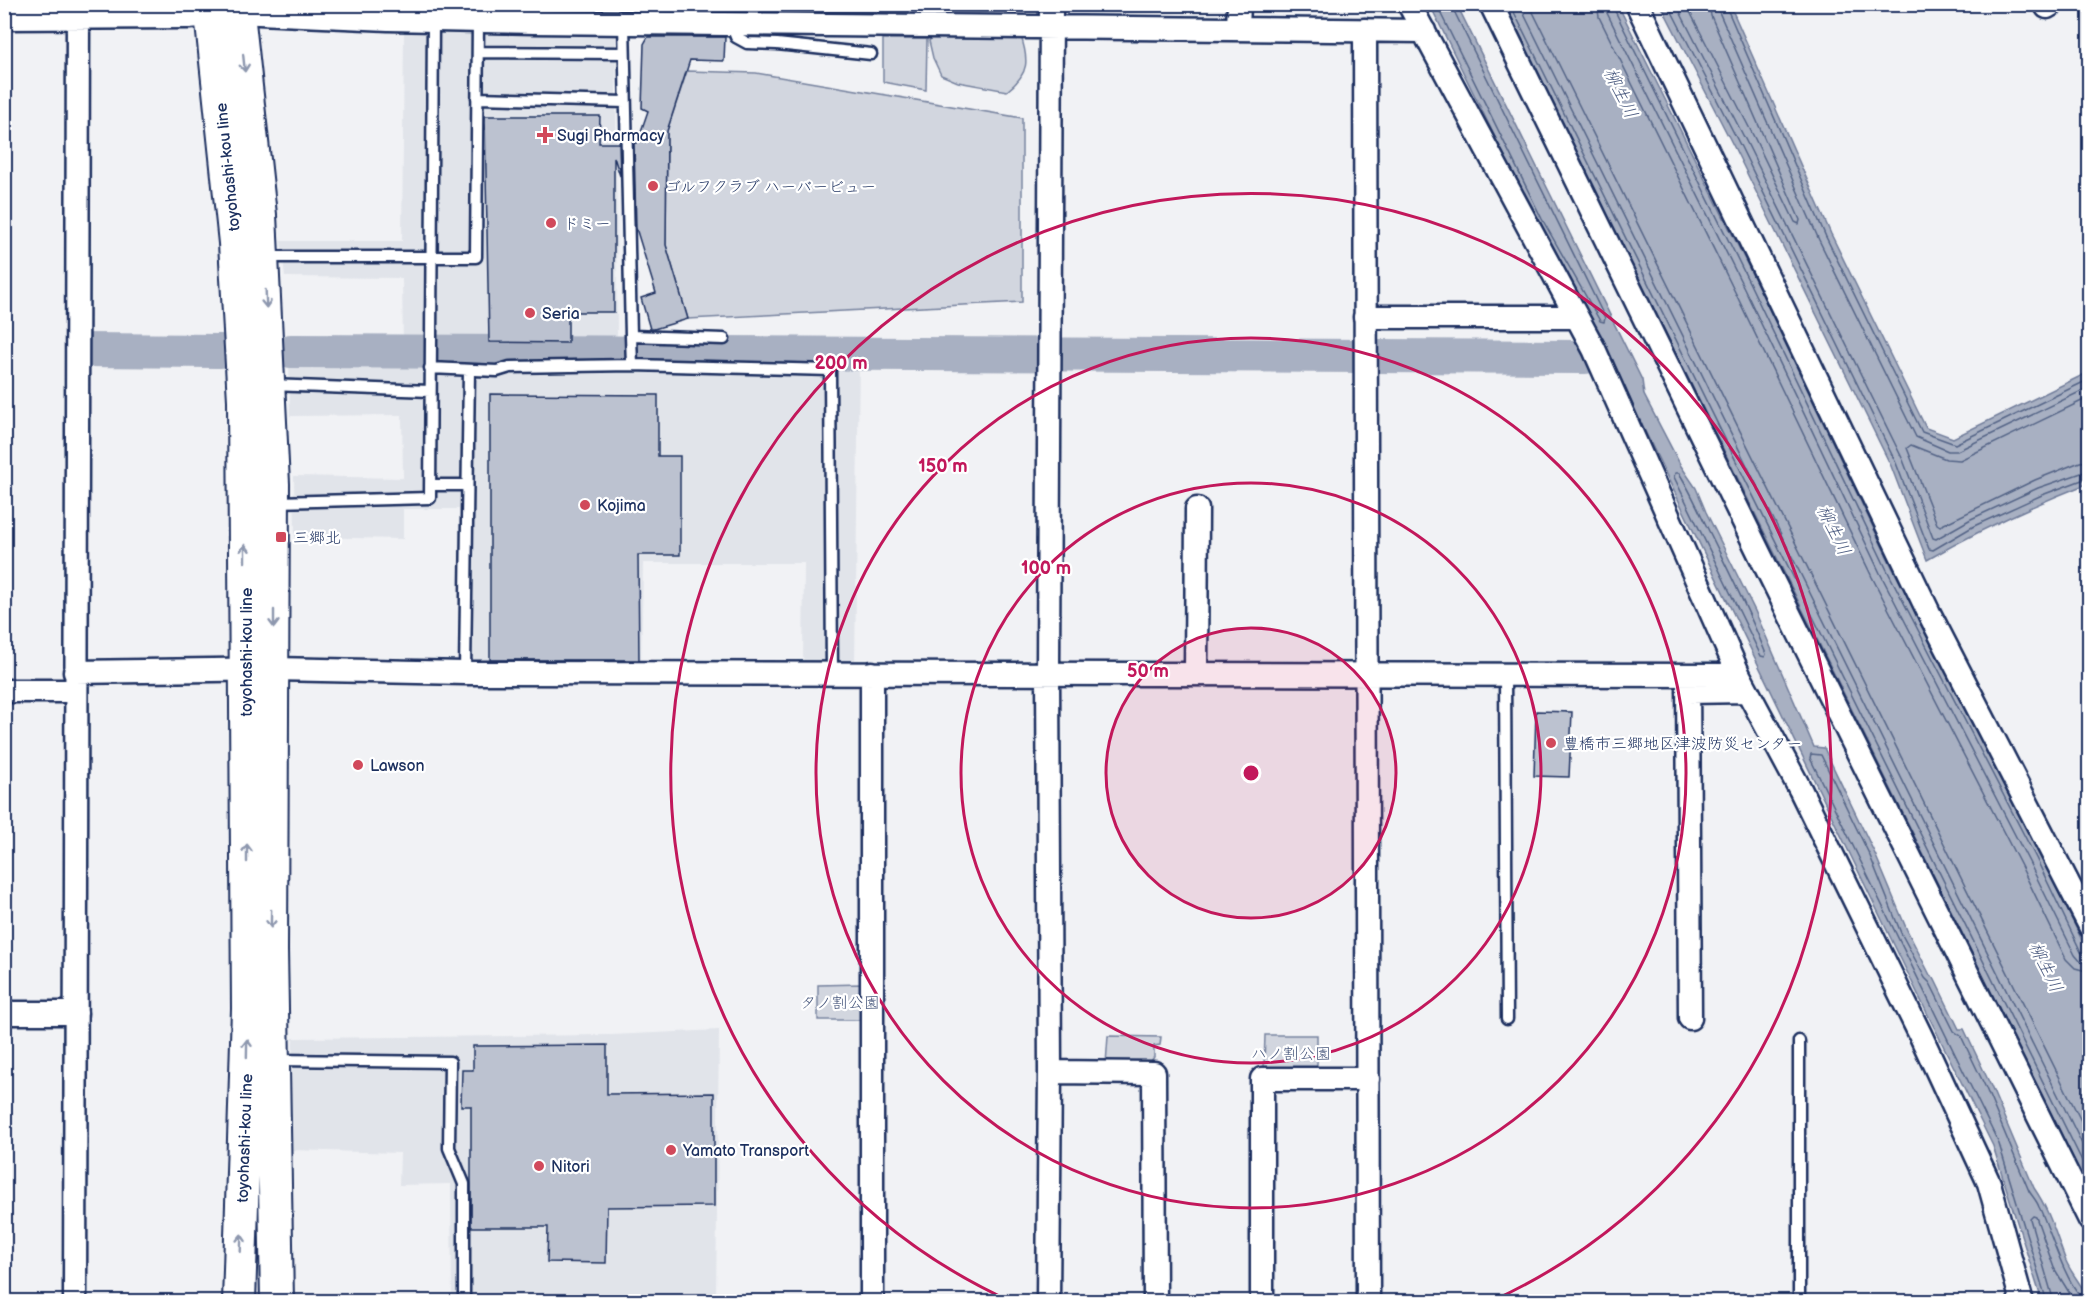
<svg xmlns="http://www.w3.org/2000/svg" width="2094" height="1306" font-family="'Balsamiq Sans','Klee One',sans-serif">
	<style>
		.built { fill: #e1e4ea }
		.green { fill: #d2d6df; stroke: #76829e; stroke-width: 1.5 }
		.water { fill: #a8b0c2; stroke: #707c9a; stroke-width: 1.5 }
		.lines { fill: none; stroke-linecap: round; stroke-linejoin: round }
		.shore { stroke: #536386; stroke-width: 1.5 }
		.river { stroke: #a8b0c2; stroke-width: 34 }
		.building { fill: #bcc2d0; stroke: #1b2f5e; stroke-width: 1.5 }
		.service-casing { stroke: #1b2f5e; stroke-width: 15 }
		.minor-casing { stroke: #1b2f5e; stroke-width: 27 }
		.secondary-casing { stroke: #1b2f5e; stroke-width: 36 }
		.service { stroke: #fff; stroke-width: 10 }
		.minor { stroke: #fff; stroke-width: 22 }
		.secondary { stroke: #fff; stroke-width: 32 }
		.oneway { stroke: #8d97ae }
		.ring { fill: none; stroke: #c2185b; stroke-width: 3 }
		.poi-dot { fill: #d1495b; stroke: #fff; stroke-width: 2 }
		.labels { text-anchor: middle; stroke-width: 4.5; stroke-linejoin: round; paint-order: stroke }
		.poi-label { font-size: 16px; fill: #1b2f5e; stroke: #fff; text-anchor: start }
		.street-label { font-size: 16px; fill: #1b2f5e; stroke: #fff }
		.park-label { font-size: 16px; fill: #49597e; stroke: #fff }
		.water-label { font-size: 18px; font-style: italic; fill: #4c5c81; stroke: #fff }
		.centre { fill: #c2185b; stroke: #fff; stroke-width: 3 }
		.ring-label { font-size: 18px; text-anchor: middle; font-weight: bold; fill: #c2185b; stroke: #fff; stroke-width: 4.5; stroke-linejoin: round; paint-order: stroke }
	</style>
	<rect width="100%" height="100%" fill="#f1f2f5"/>
	<filter id="ink" filterUnits="userSpaceOnUse"><feTurbulence type="fractalNoise" baseFrequency=".0167" numOctaves="2"/><feDisplacementMap in="SourceGraphic" scale="12" xChannelSelector="R" yChannelSelector="G"/><feConvolveMatrix kernelMatrix="1 2 1 2 8 2 1 2 1" color-interpolation-filters="sRGB"/></filter>
	<g filter="url(#ink)">
		<path class="built" d="M392,5H722V12L546,10L533,6Z
			M404,29L608,30L616,35L617,347L441,345L440,360H859L855,666L803,665L804,563H643L641,668L458,664L459,509H403V539L295,537L294,476L403,478L402,415L290,416L289,358H416V347L403,349L402,278L285,277L281,241H402Z
			M719,1030L716,1301H452L451,1184L399,1185L400,1153L289,1150L293,1038L611,1035Z"/>
		<path class="green" d="M1020,33C1029,60 1030,73 1007,91L958,82L941,75L933,58L929,41L932,37Z
			M883,39H927L926,90L883,82Z
			M687,71L756,73L1022,118V302L688,319L666,245L667,131Z
			M862,984L863,1020H818V985Z
			M1265,1035H1317V1071H1270L1264,1066Z
			M1108,1036L1161,1037L1160,1045L1154,1046V1057L1148,1065L1106,1064Z"/>
		<path class="water" d="M1430,5H1457L1642,380L1644,395L1681,466L1696,488L1706,512L1755,611L1814,747L1824,748L1875,854L1907,930L1930,975L1934,978L1959,1029H1964L1990,1084L2034,1188C2050,1211 2056,1236 2066,1261C2072,1275 2084,1287 2089,1301H2042L1993,1146L1929,1017L1643,427L1604,341L1537,222Z
			M1504,5H1618L1756,282L1892,567L2041,855L2089,955V1190Z
			M1661,5H1730L1831,234L1926,428L1953,438L2089,372V483C2033,505 1979,530 1927,560L1891,466L1735,149Z"/>
		<g class="lines">
			<path class="shore" d="M1436,4L1542,219L1600,321L1604,322L1605,318L1453,9L1452,4
				M1510,4L2090,1177
				M1519,4L2090,1160
				M1529,4L2090,1139
				M1597,4L1599,17L1735,292L1872,577L2021,866L2066,959L2075,968L2090,972
				M1606,4L1607,13L1744,288L1880,573L2029,862L2075,955L2081,962L2090,963
				M1613,4L1614,9L1750,284L1887,570L2036,858L2081,952L2085,955L2090,956
				M1668,4L1741,147L1896,463L1929,549L1933,550L1974,526L2042,495L2090,477
				M1676,4L1747,143L1903,460L1933,538L1936,539L1971,519L2038,488L2090,470
				M1686,4L1755,139L1795,222L1799,224L1800,220L1711,16L1709,4
				M1718,4L1719,12L1819,240L1916,437L1948,451H1957L2090,387
				M1725,4L1826,237L1922,432L1955,444L2090,379
				M2090,397L1960,460L1946,459L1911,445L1907,448L1937,524L1940,526L2035,480L2080,462L2090,461
				M1675,473H1679C1692,493 1700,514 1711,535C1730,574 1750,613 1766,654L1765,657L1761,656L1674,477Z
				M2047,1302L1999,1144L1810,758L1811,754L1821,755L1870,856L1901,933L1925,978L1930,983L1954,1031L1961,1036L1985,1086L2029,1191C2032,1196 2037,1201 2039,1207C2049,1225 2069,1299 2090,1301
				M2054,1302L2030,1219L2033,1216L2036,1217L2054,1268L2075,1302"/>
			<path class="river" d="M82,350L220,351
				M291,351L1585,357"/>
		</g>
		<path class="building" d="M648,37H725L724,61L690,60L667,131L666,245L688,319L654,329H650L641,298L656,293L636,228L634,143H637L648,111L642,108L644,44Z
			M485,116H600L599,143H619L620,176L614,157V312H568V343L489,342Z
			M490,394L658,395V456H680V555H638L639,660H490Z
			M1536,711L1572,712L1569,777L1534,776Z
			M607,1045V1094L714,1093V1206L607,1207L606,1263L547,1262L548,1227H471V1106H461L462,1070H473V1046Z"/>
		<g class="lines">
			<defs>
				<path id="service" d="M533,4L534,22
					M624,23L631,336L724,339
					M731,24L736,37L747,43L777,44L871,54
					M478,52L624,53
					M477,98L625,102
					M263,257H476L478,21
					M631,336L632,365
					M430,368L497,371L510,367L632,365L830,370L832,673
					M270,385L430,391
					M430,485H467
					M277,502L430,498L433,20
					M465,673L469,370
					M1505,674L1507,1019
					M1799,1041V1302
					M275,1060L450,1062L449,1148L464,1184V1302"/>
				<path id="minor" d="M1409,4L1594,349L1739,675L1800,789L1920,1034L1989,1183L2022,1302
					M1491,4L1761,557L2090,1220
					M1637,4L1929,613L2090,926
					M2046,4L2047,7L2052,4
					M4,18L189,17L238,12L388,19L534,22L1424,31
					M1238,28L1239,4
					M1365,30L1368,1302
					M1365,317H1576
					M75,672L274,669L465,673L1739,675
					M1196,673L1197,509
					M1688,675L1690,1018
					M4,691H76
					M1688,692L1747,691
					M4,1013H76
					M1050,1072L1154,1073L1155,1302
					M75,1302L78,4
					M872,1302V673
					M1048,1302L1050,1072L1048,673L1051,4
					M1262,1302V1079H1368"/>
				<path id="secondary" d="M210,4L235,243L244,400L248,1009L239,1302
					M237,4L260,215L273,484L271,950L277,1302"/>
			</defs>
			<use href="#service" class="service-casing"/>
			<use href="#minor" class="minor-casing"/>
			<use href="#secondary" class="secondary-casing"/>
			<use href="#service" class="service"/>
			<use href="#minor" class="minor"/>
			<use href="#secondary" class="secondary"/>
		</g>
		<defs><path id="oneway-shaft" d="M-6 0H5M1.5-3L5.5 0L1.5 3" fill="none" stroke-width="1.6" stroke-linecap="round" stroke-linejoin="round" transform="scale(1.5)"/></defs>
		<g class="oneway">
			<use href="#oneway-shaft" transform="translate(244 63) rotate(84)"/>
			<use href="#oneway-shaft" transform="translate(266 299) rotate(88)"/>
			<use href="#oneway-shaft" transform="translate(245 553) rotate(-90)"/>
			<use href="#oneway-shaft" transform="translate(274 619) rotate(90)"/>
			<use href="#oneway-shaft" transform="translate(247 853) rotate(-90)"/>
			<use href="#oneway-shaft" transform="translate(271 919) rotate(91)"/>
			<use href="#oneway-shaft" transform="translate(247 1048) rotate(-89)"/>
			<use href="#oneway-shaft" transform="translate(241 1243) rotate(-88)"/>
		</g>
	</g>
	<circle cx="1251" cy="773" r="145" fill="#c2185b" fill-opacity=".12"/>
	<g class="ring">
		<circle cx="1251" cy="773" r="145"/>
		<circle cx="1251" cy="773" r="290"/>
		<circle cx="1251" cy="773" r="435"/>
		<path d="M1010 1301A580 580 0 1 1 1492 1301"/>
	</g>
	<g class="poi-dot">
		<path d="M542 126h6v6h6v6h-6v6h-6v-6h-6v-6h6z"/>
		<circle cx="653" cy="186" r="6"/>
		<circle cx="551" cy="223" r="6"/>
		<circle cx="530" cy="313" r="6"/>
		<circle cx="585" cy="505" r="6"/>
		<rect x="275" y="531" width="12" height="12" rx="3"/>
		<circle cx="1551" cy="743" r="6"/>
		<circle cx="358" cy="765" r="6"/>
		<circle cx="671" cy="1150" r="6"/>
		<circle cx="539" cy="1166" r="6"/>
	</g>
	<g class="labels">
		<g class="poi-label">
			<text x="557" y="141">Sugi Pharmacy</text>
			<text x="665" y="192">ゴルフクラブ ハーバービュー</text>
			<text x="563" y="229">ドミー</text>
			<text x="542" y="319">Seria</text>
			<text x="597" y="511">Kojima</text>
			<text x="293" y="543">三郷北</text>
			<text x="1563" y="749">豊橋市三郷地区津波防災センター</text>
			<text x="370" y="771">Lawson</text>
			<text x="683" y="1156">Yamato Transport</text>
			<text x="551" y="1172">Nitori</text>
		</g>
		<g class="street-label">
			<text transform="translate(227 167) rotate(-96)" y="6">toyohashi-kou line</text>
			<text transform="translate(246 652) rotate(-90)" y="6">toyohashi-kou line</text>
			<text transform="translate(244 1138) rotate(-88)" y="6">toyohashi-kou line</text>
		</g>
		<g class="park-label">
			<text x="840" y="1008">タノ割公園</text>
			<text x="1291" y="1059">ハノ割公園</text>
		</g>
		<g class="water-label">
			<text transform="translate(1621 93) rotate(64)" y="6">柳生川</text>
			<text transform="translate(1834 530) rotate(64)" y="6">柳生川</text>
			<text transform="translate(2046 967) rotate(64)" y="6">柳生川</text>
		</g>
	</g>
	<circle cx="1251" cy="773" r="9" class="centre"/>
	<g class="ring-label">
		<text x="841" y="369">200 m</text>
		<text x="943" y="472">150 m</text>
		<text x="1046" y="574">100 m</text>
		<text x="1148" y="677">50 m</text>
	</g>
	<rect width="2094" height="1306" fill="none" stroke="#fff" stroke-width="24"/>
	<rect x="12" y="12" width="2070" height="1282" fill="none" stroke="#1b2f5e" stroke-width="2" filter="url(#ink)"/>
</svg>
